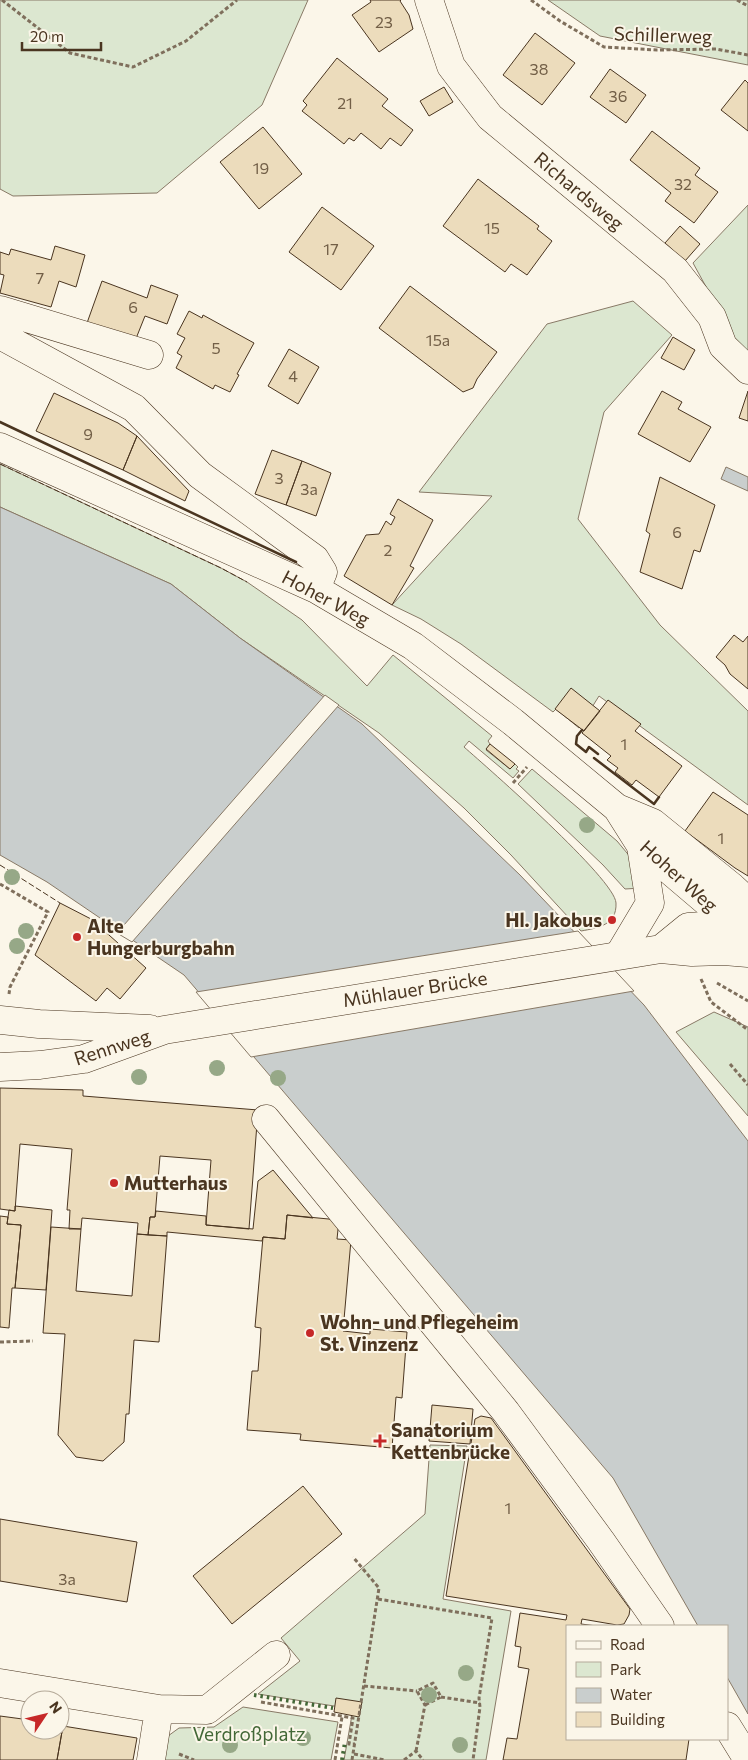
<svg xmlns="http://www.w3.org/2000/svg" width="748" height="1760" font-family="Commissioner,sans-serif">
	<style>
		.green { fill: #dce7d0; stroke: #887966 }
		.water { fill: #c9cecd; stroke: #887966 }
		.pier { fill: #fbf6e9; stroke: #887966 }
		.building { fill: #ecdcbc; stroke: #4a3520 }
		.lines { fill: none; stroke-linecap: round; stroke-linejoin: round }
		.minor-casing { stroke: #4a3520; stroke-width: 29 }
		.major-casing { stroke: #4a3520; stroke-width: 29 }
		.path { stroke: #7f6f5c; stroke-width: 3; stroke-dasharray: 4 2.5; stroke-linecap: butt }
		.minor { stroke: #fbf6e9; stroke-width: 28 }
		.major { stroke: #fbf6e9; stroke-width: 28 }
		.hedge { stroke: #436837; stroke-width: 4; stroke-dasharray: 2.5 4; stroke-linecap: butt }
		.fence { stroke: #4a3520; stroke-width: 1; stroke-dasharray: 6 2.5; stroke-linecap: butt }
		.wall { stroke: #4a3520; stroke-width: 2.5 }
		.tree { fill: #96a887 }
		.poi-dot { fill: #c62828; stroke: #fbf6e9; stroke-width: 2 }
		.labels { text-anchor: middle; stroke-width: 4; stroke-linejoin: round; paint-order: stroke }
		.number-label { font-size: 16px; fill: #725f47 }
		.street-label { font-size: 19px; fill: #4a3520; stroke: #fbf6e9 }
		.poi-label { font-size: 19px; font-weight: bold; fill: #4a3520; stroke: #fbf6e9; text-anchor: start }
		.park-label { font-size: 19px; fill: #436837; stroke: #fbf6e9 }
	</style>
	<rect width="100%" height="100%" fill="#fbf6e9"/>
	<path class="green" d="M0,0H308L262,105L157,193L13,196L0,189Z
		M548,0H748V65L600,36Z
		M748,205V354L739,347L693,263Z
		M633,301L672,335L604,412L578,519L660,625L748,711V805L599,696L579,728L556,709L553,712L461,644L421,619L392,605L492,496L419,492L547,324Z
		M0,464L221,568L247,582L302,620L367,686L393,655L492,736L488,741L490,744L486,750L510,769L515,764L518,767L516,769L519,771L513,778L469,741L464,747C488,768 615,879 616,903C617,925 598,928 581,931L511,855L464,808L379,733L240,638L171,584L0,507Z
		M532,769L617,841L632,859L642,888L625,889L603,865L518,784Z
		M714,1012L748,1027V1116L676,1032Z
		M430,1445L467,1446L443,1599L511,1611L486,1760H344L353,1709L258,1694L300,1661L281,1638L425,1514Z
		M243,1707L338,1722L331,1760H164L168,1736L179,1728L214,1727Z"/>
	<path class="water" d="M726,467L748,477V491L721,479Z
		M0,507L171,584L240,638L362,724L520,875L644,1005L748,1141V1714L727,1677V1626H698L613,1478L184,975L47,882L0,855Z"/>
	<path class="pier" d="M325,695L339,705L132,942L117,933Z
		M578,931L634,991L251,1057L196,992Z"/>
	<path class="building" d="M370,0H401L400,1L409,15L413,29L379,52L352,15L371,2Z
		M535,33L575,63L542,105L503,75Z
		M337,58L388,99L382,106L413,130L401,146L390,138L381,149L361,133L354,141L349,138L344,144L302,111L307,105L303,101Z
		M610,69L646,95L626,123L590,97Z
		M745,80L748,83V131L721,110Z
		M444,87L453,102L429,116L420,101Z
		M263,127L302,174L259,209L220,162Z
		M652,131L700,168L695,175L718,192L694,223L665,201L671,193L630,160Z
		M478,179L539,226L537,229L552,241L527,275L511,264L505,272L443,226Z
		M322,207L374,246L341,290L289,252Z
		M680,226L700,244L685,261L665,243Z
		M55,246L85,255L76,287L59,281L51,307L0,293L4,275L0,274V252L9,255L11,249L51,260Z
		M102,281L147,298L151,285L178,295L167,324L145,316L135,341L87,323Z
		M410,286L497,352L477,379L473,388L463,392L379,328Z
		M189,311L202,318L203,315L254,343L237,374L239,375L230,392L215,385L213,389L176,368L182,356L177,353L185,338L177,334Z
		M673,337L695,350L684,370L661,358Z
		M289,349L319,367L298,404L268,386Z
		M662,391L682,402L678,409L711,427L690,462L638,434Z
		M748,391V421L739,418Z
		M54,393L118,423L137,436L123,470L36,431Z
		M137,436L189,491L185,501L123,470Z
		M272,450L302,461L286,505L255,494Z
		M302,461L331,473L316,516L286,505Z
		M660,477L715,505L700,552L694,550L682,589L640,572L650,534L646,531Z
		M398,499L433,520L410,566L414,568L392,605L344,576L366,535L379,534L386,521L391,525L395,517L390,514Z
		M734,635L743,642L748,636V689L730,674L725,665L716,657Z
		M571,688L600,711L584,731L555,709Z
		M608,700L641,724L635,731L682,766L659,797L636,780L632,785L615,772L618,768L607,760L611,756L582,733Z
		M490,744L515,764L510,769L486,749Z
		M713,792L748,815V876L735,868L685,831Z
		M60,903L91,919L146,968L120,999L107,988L96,1001L35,955Z
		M0,1088L83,1090V1096L258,1110L249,1229L206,1225L211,1160L160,1156L155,1217H150L148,1235L137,1234L138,1223L82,1218L81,1229H69L70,1210H67L72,1149L20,1144L15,1211L0,1209Z
		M273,1170L313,1218L287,1215L285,1239L263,1237L262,1241L167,1232V1236L148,1235L150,1217H155L156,1211L206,1216V1225L253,1229L258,1181Z
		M15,1206L52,1210L46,1290L15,1288L21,1225L7,1224L9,1210L15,1211Z
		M287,1215L339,1220L337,1239L351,1240L343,1331L370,1334V1329L407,1332L402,1398L396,1397L392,1448L300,1440L301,1434L247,1430L252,1371H258L260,1346L261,1328L255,1327L263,1237L285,1239Z
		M0,1216L8,1217L7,1224L21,1225L15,1288H12L9,1328L0,1327Z
		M51,1227L81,1229L76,1291L132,1296L137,1234L167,1236L159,1342L134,1340L129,1414H126L124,1442L103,1461L76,1457L58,1435L65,1334L43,1333Z
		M432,1405L473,1409L470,1444L429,1441Z
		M481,1416L491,1418L630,1609L629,1615L624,1624L617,1625L582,1619L581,1624L597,1626H567V1739H689L686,1760H503L507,1738L517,1739L529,1669L518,1667L521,1647L515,1646L520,1613L566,1620L567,1615L446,1596L475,1419Z
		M303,1486L342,1534L232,1624L193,1576Z
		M0,1519L137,1542L127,1602L0,1581Z
		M336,1698L362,1702L359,1717L334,1712Z
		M0,1716L30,1720V1730H60V1725L63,1726L57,1760H0Z
		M63,1726L137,1738L133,1760H57Z"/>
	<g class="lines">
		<defs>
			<path id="minor" d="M429,0L451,66L490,117L675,270L712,317L723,346L748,370
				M0,310L149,355
				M0,335L134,408L200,475L315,559L323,572L316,589
				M0,447L316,589L413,646L513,722L617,808L641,846L734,925L748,939
				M617,808L653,823L732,887L748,902
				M619,955L650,903L641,846
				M266,1119L506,1412L601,1541L660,1626
				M0,1683L159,1709L207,1710L276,1655
				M727,1726L748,1760
				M151,1760L159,1709"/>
			<path id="major" d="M661,949L688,927L748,923
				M0,1020L39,1024L150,1029
				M0,1067L40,1065L84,1059L164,1030L661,949L692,952L724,951L748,953"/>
		</defs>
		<use href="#minor" class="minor-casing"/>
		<use href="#major" class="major-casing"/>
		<path class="path" d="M2,0L70,53L133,67L186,41L237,0
			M531,0L560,21L604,47L657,50L716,49L748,55
			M737,0L748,6
			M513,783L527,767
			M0,884L48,912L10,987L9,994
			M701,979L711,1002L748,1030
			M717,983L748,1001
			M730,1064L748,1085
			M0,1342L33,1341
			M378,1599L492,1618L479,1698L480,1707L473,1760
			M364,1686L417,1691
			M441,1697L480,1703
			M261,1702L353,1718L349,1744H355
			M416,1751L425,1705L417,1691L433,1683L441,1697L425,1705
			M179,1754L194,1760
			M354,1754L385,1760
			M335,1760L342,1717
			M352,1760L379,1588L353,1557
			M404,1760L416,1751L423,1760"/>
		<use href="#minor" class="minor"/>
		<use href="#major" class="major"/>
		<path class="hedge" d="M254,1695L333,1708
			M342,1760L345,1742"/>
		<path class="fence" d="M0,464L221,568L247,582
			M0,865L60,903"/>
		<path class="wall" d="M0,422L296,562
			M582,730L577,736L576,744L586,752L589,747L598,754
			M594,758L654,804L659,797"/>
	</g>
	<g class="tree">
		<circle cx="587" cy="825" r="8"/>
		<circle cx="12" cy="877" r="8"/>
		<circle cx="26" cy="931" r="8"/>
		<circle cx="17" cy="946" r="8"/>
		<circle cx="217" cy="1068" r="8"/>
		<circle cx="139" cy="1077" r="8"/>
		<circle cx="278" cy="1078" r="8"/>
		<circle cx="466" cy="1673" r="8"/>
		<circle cx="429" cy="1695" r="8"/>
		<circle cx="303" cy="1738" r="8"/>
		<circle cx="230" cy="1745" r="8"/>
		<circle cx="460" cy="1745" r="8"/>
	</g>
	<g class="poi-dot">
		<circle cx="612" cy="920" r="5"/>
		<circle cx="77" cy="937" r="5"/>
		<circle cx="114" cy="1183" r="5"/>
		<circle cx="310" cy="1333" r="5"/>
		<path d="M377.5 1433.5h5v5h5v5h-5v5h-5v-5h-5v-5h5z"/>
	</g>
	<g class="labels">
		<g class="number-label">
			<text x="384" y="28">23</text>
			<text x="539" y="75">38</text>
			<text x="618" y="102">36</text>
			<text x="345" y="109">21</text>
			<text x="261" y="174">19</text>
			<text x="683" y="190">32</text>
			<text x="492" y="234">15</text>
			<text x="331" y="255">17</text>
			<text x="40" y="284">7</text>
			<text x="133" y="313">6</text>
			<text x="438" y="346">15a</text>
			<text x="216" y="354">5</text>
			<text x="293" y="382">4</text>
			<text x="88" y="440">9</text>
			<text x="279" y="484">3</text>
			<text x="309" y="495">3a</text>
			<text x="677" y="538">6</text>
			<text x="388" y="556">2</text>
			<text x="624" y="750">1</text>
			<text x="721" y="844">1</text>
			<text x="508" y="1514">1</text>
			<text x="67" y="1585">3a</text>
		</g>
		<g class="street-label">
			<text transform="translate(663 35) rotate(2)" y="7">Schillerweg</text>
			<text transform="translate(579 191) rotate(40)" y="7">Richardsweg</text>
			<text transform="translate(326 598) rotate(28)" y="7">Hoher Weg</text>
			<text transform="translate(679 876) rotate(42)" y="7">Hoher Weg</text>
			<text transform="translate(415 989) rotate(-9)" y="7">Mühlauer Brücke</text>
			<text transform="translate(112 1047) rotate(-18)" y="7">Rennweg</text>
		</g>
		<g class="poi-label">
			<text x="602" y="927" text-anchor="end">Hl. Jakobus</text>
			<text x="87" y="933">Alte<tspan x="87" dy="22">Hungerburgbahn</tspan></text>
			<text x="124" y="1190">Mutterhaus</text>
			<text x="320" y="1329">Wohn- und Pflegeheim<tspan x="320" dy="22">St. Vinzenz</tspan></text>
			<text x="391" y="1437">Sanatorium<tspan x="391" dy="22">Kettenbrücke</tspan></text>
		</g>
		<g class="park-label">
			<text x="249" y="1741">Verdroßplatz</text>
		</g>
	</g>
	<rect x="566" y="1625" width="162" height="115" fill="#fbf6e9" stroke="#b4a999"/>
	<rect x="576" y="1641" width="25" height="8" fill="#fbf6e9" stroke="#b4a999"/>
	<text x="610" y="1650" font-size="15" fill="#4a3520">Road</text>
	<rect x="576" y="1662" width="25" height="15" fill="#dce7d0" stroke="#b4a999"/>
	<text x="610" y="1675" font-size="15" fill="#4a3520">Park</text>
	<rect x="576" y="1688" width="25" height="15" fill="#c9cecd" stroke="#b4a999"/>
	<text x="610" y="1700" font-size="15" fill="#4a3520">Water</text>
	<rect x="576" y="1712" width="25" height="15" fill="#ecdcbc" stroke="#b4a999"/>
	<text x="610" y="1725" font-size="15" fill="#4a3520">Building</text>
	<g transform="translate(45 1715) rotate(55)"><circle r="24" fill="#fbf6e9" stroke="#b4a999"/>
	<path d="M0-4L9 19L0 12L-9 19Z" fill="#c62828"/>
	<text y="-8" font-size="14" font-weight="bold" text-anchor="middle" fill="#4a3520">N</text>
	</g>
	<path d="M22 42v8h79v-8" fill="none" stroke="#4a3520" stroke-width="2.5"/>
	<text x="30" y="42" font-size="15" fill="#4a3520" stroke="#fbf6e9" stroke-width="4" paint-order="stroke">20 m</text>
</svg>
